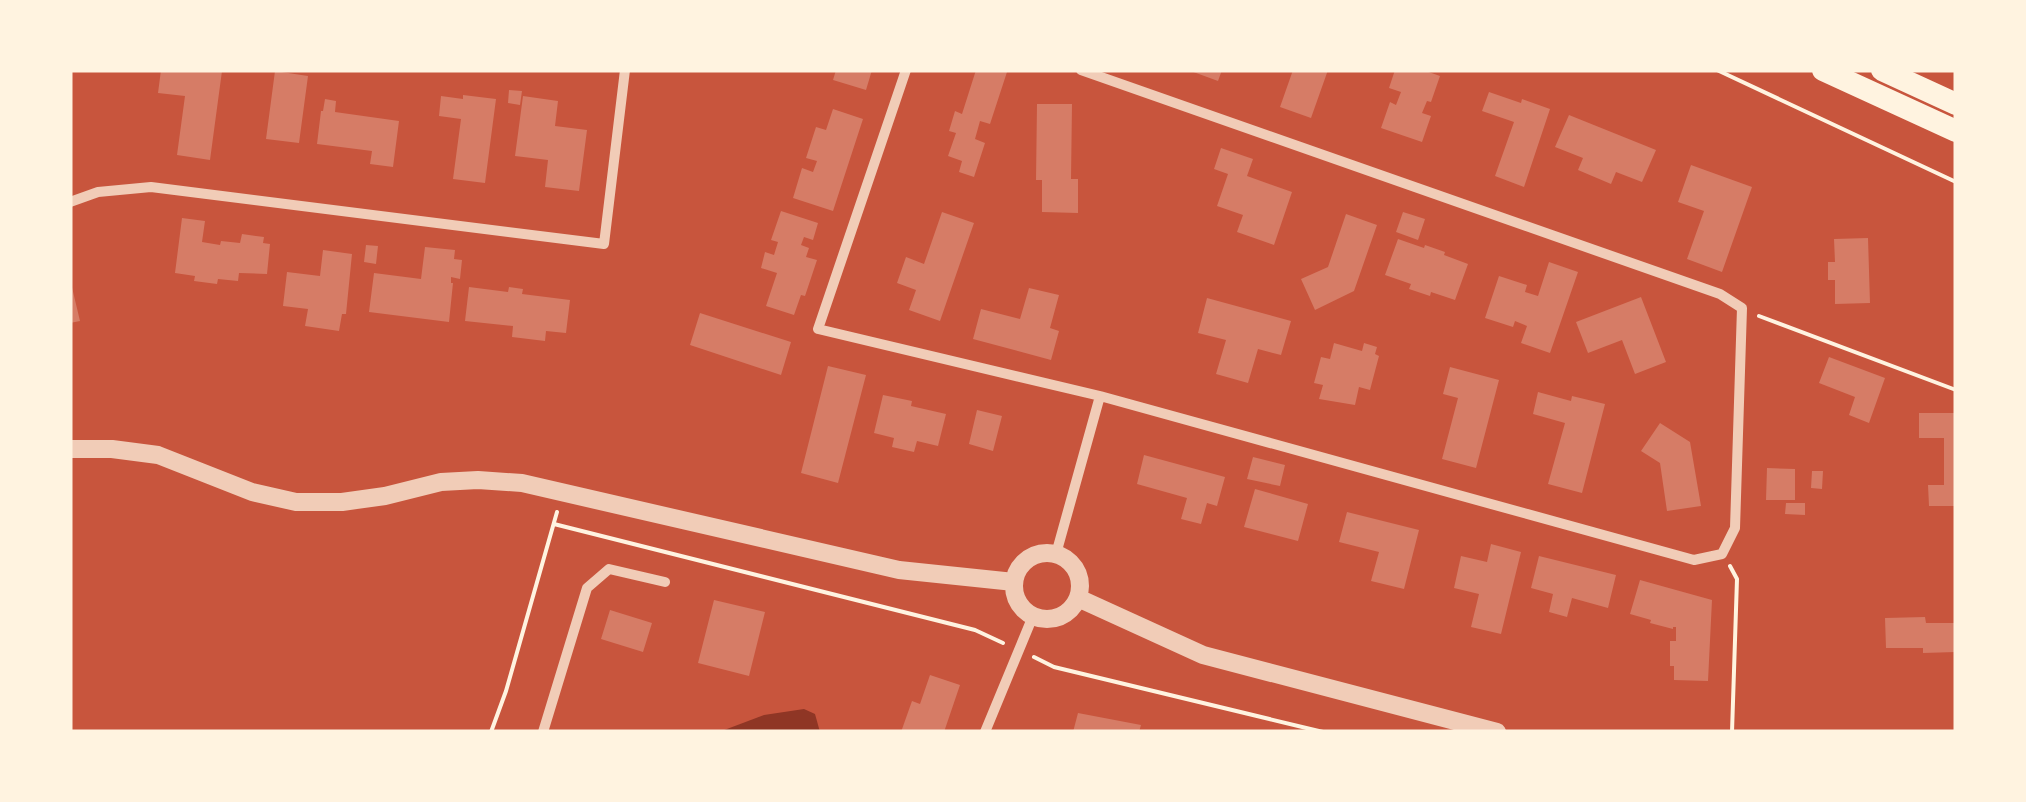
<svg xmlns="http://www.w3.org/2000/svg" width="2026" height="802" font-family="'Space Grotesk',sans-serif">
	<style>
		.water { fill: #8f3625 }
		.building { fill: #d67c66 }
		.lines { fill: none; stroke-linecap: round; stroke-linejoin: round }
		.path { stroke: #fff3e0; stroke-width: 4 }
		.minor { stroke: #f1ccb7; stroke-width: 10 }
		.tertiary { stroke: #f1ccb7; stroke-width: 18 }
		.trunk { stroke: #fff3e0; stroke-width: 22 }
	</style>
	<rect width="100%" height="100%" fill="#c8553d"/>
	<path class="water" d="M804,709L815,714L820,732H719L764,715Z"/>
	<path class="building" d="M161,70L222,71L210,160L177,155L185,96L158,93Z
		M836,70H872L866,90L833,80Z
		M976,70L1007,72L990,124L980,121L975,139L985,143L974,177L959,172L962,161L948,156L956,133L949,131L955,111L962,114Z
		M1188,70H1222L1218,81Z
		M1293,70H1328L1311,118L1280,107Z
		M1395,70H1423L1440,76L1431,102L1427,101L1422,113L1431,116L1422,142L1381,128L1390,102L1396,105L1401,92L1389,88Z
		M275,71L308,76L299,143L266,139Z
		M509,90L522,91L520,105L508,103Z
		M1489,92L1521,103L1522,99L1550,109L1524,187L1495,176L1514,122L1482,111Z
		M463,95L496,99L485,183L453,179L461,119L439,116L441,96L463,99Z
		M523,96L558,101L555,126L587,130L579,191L545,187L548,160L515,156Z
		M325,99L336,101L335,112L399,121L393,167L370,164L372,151L317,144L321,111H323Z
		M1037,104H1072L1071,179H1078V213L1042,212V180H1036Z
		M833,109L863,119L833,211L793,198L802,168L813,172L817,161L806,158L816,127L826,130Z
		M1569,115L1656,150L1642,182L1616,172L1611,184L1578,170L1583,158L1555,147Z
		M1221,148L1253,159L1247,176L1292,192L1274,245L1237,232L1243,215L1217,206L1228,174L1214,169Z
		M1691,165L1752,187L1722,272L1687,259L1704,211L1678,202Z
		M781,211L818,223L813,240L804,237L801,245L809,248L806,257L817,260L805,296L801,295L794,315L766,306L777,273L761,268L765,252L774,255L778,242L771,240Z
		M942,212L974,223L940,321L909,310L916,290L897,283L906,257L924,264Z
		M1403,212L1425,219L1418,240L1396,232Z
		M1346,214L1377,225L1354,291L1315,310L1301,279L1328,267Z
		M182,218L205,221L202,242L220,245L221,241L240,243L242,234L264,237L263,243L270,244L267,274L239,273L238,281L218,279L217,284L194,281L195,276L175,273Z
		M1868,238L1870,303L1835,304V280H1828V262H1835L1834,239Z
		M1398,239L1424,248L1425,245L1445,252L1444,255L1468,264L1455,300L1431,292L1430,296L1409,289L1411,284L1385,275Z
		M366,245L378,246L376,264L364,262Z
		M425,247L455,250L454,259L462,260L460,279L451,277V283H453L449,322L369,312L374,273L421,279Z
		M323,250L352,254L346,314H342L339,331L305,326L308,309L283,306L287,272L320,276Z
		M1549,262L1578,272L1550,353L1521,343L1527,326L1515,321L1513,327L1485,318L1499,276L1527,285L1525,292L1538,296Z
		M70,279L80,321L70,323Z
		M469,287L508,292L509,287L523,289L522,294L570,300L566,333L546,331L545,341L512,337L513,326L465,321Z
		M1029,288L1059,295L1050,328L1059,331L1051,360L973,339L981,309L1020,319Z
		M1641,297L1666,362L1635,374L1622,340L1588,353L1576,322Z
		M1207,298L1291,321L1281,355L1258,349L1248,383L1216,374L1226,340L1198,333Z
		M700,313L791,342L781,375L690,345Z
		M1334,343L1362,351L1364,343L1377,347L1375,354L1379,356L1370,390L1359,387L1355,405L1319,399L1323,385L1314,383L1321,357L1330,359Z
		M1829,357L1885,378L1869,423L1849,415L1855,397L1819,383Z
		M828,366L866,375L838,483L801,473Z
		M1450,367L1499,380L1476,468L1442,459L1458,398L1443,394Z
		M1538,392L1571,401L1572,396L1605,404L1582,493L1548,484L1565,423L1533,414Z
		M883,395L912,401L911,406L946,414L938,446L917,441L914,452L892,447L894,438L874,433Z
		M977,410L1002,416L993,451L969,444Z
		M1919,413H1956V506H1929L1928,485H1944V438H1919Z
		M1660,423L1690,442L1701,506L1667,511L1660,463L1641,451Z
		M1144,455L1225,477L1217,506L1207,503L1201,524L1181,519L1187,498L1137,484Z
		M1253,457L1285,465L1280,486L1247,479Z
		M1767,468L1795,469V500H1766Z
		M1812,471H1823L1822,489L1811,488Z
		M1255,489L1308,504L1298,541L1244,527Z
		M1786,503H1805V515L1785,514Z
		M1347,512L1419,530L1404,589L1371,581L1379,552L1339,542Z
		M1491,544L1521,552L1501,634L1471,627L1479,594L1454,588L1461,556L1487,562Z
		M1539,556L1616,575L1608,608L1572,598L1567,617L1549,612L1553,594L1531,588Z
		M1640,580L1712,600L1708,681L1674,680V666H1670V641H1676V627H1673V629L1650,623L1651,620L1630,614Z
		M714,600L765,612L749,676L698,663Z
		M610,610L652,623L643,652L601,639Z
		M1925,617L1926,623H1956V652L1923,653V648H1886L1885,618Z
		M930,675L960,685L944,732H901L912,701L920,704Z
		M1078,713L1141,725L1139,732H1073Z"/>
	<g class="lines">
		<path class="path" d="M1717,70L1956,182
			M1759,316L1956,390
			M554,524L975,630L1003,643
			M1730,566L1737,579L1732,732
			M1034,657L1054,667L1323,732
			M491,732L506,691L557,512"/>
		<path class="minor" d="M906,70L818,329L1100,396L1694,560L1722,554L1735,528L1742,308L1720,294L1081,70
			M70,202L98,192L151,187L604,244L625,70
			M1056,554L1100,396
			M543,732L587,588L609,569L665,582
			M985,732L1033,616"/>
		<path class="tertiary" d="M70,449H112L158,455L252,492L296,502H342L385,496L441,482L478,480L522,483L899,570L1014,582
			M1014 586a33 33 0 1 1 66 0a33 33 0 1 1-66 0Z
			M1078,598L1203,655L1497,732"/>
		<path class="trunk" d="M1823,70L1956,131
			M1882,70L1956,104"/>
	</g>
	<rect width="2026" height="802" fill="none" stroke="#fff3e0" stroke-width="145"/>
</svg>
